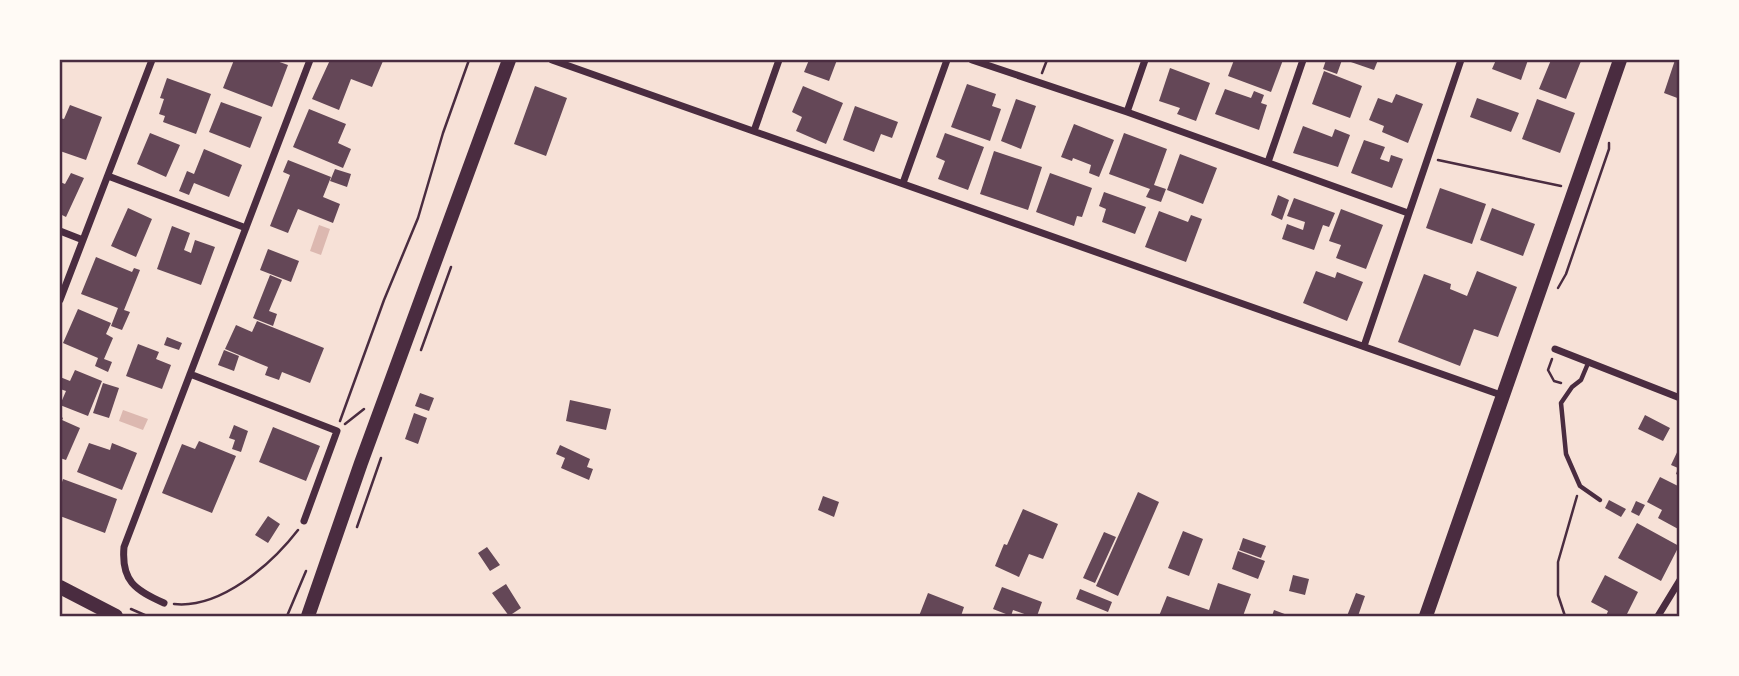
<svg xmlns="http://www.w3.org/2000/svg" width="1739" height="676" font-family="'Source Serif 4',serif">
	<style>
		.water { fill: #dcb8b0 }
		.building { fill: #644757 }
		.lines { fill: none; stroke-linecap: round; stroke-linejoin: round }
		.path { stroke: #4a2c40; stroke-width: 2.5 }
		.service { stroke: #4a2c40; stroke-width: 4.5 }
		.minor { stroke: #4a2c40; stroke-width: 7 }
		.secondary { stroke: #4a2c40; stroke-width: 14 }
		.neatline { fill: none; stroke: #4a2c40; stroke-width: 2.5 }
	</style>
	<rect width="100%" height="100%" fill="#f7e1d7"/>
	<path class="water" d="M319,225L330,229L321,255L310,251Z
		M123,410L148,419L143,430L119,421Z"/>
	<path class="building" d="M234,60H274L288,65L272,107L223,88Z
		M330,60H379L383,61L372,87L351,79L339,110L312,99Z
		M809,60H837L829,81L804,72Z
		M1234,60H1283L1271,92L1228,76Z
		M1326,60H1342L1337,74L1323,69Z
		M1345,60H1378L1374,70Z
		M1496,60H1528L1521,80L1492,69Z
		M1551,60L1581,61L1566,99L1539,89Z
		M1675,60H1680V99L1664,93Z
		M1170,68L1210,83L1196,121L1177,114L1180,108L1159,101Z
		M1324,71L1362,86L1350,118L1312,104Z
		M167,78L211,94L196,134L163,122L165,116L159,114L164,99L160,98Z
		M967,84L996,94L992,106L1001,109L990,141L951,127Z
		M535,86L567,98L546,156L514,144Z
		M803,86L843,103L826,144L796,131L802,117L792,112Z
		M1225,89L1251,98L1254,91L1264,95L1261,103L1267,105L1259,130L1215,114Z
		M1396,94L1423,104L1408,143L1382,132L1384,126L1369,120L1378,98L1392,103Z
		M1477,98L1519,113L1511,132L1470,117Z
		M1016,99L1036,106L1021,149L1001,141Z
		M1537,99L1575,113L1560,153L1522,139Z
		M221,102L262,117L250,148L209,132Z
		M70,105L102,117L86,160L60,151V118L64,119Z
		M855,106L898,122L892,138L881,134L874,152L843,140Z
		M309,109L346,124L338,143L351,149L343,168L293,147Z
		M1074,124L1114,140L1099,177L1089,173L1091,165L1073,158L1072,161L1061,157Z
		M1303,126L1332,137L1335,129L1350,135L1338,167L1293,153Z
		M150,133L180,145L166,177L137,164Z
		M945,133L984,147L968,190L938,179L945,161L936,157Z
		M1124,133L1167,149L1154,185L1166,189L1161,202L1146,197L1150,189L1109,174Z
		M1364,140L1385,147L1380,159L1389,162L1391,155L1403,159L1392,188L1351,173Z
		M204,149L242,165L229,197L194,183L189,195L179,191L187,171L194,174Z
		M994,151L1042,167L1028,210L980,194Z
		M1180,154L1217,168L1203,204L1167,190Z
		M288,160L331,177L323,197L340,204L333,223L298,209L288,233L270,226L290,175L283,172Z
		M335,169L351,174L347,187L330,181Z
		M71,173L84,178L66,217L60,214V182L65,184Z
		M1050,173L1092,188L1082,217L1077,216L1074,226L1036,212Z
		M1440,188L1486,204L1472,244L1426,228Z
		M1104,192L1146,207L1135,234L1102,222L1106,209L1099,206Z
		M1278,195L1289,200L1282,220L1271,215Z
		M1294,198L1335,213L1329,227L1323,225L1314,250L1282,239L1287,224L1303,230L1305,222L1287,216Z
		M128,208L152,219L136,257L111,246Z
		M1492,208L1535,224L1523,256L1480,240Z
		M1341,209L1383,225L1366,269L1336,258L1341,245L1329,241Z
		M1159,211L1188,222L1191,215L1202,219L1186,262L1145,247Z
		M172,226L190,233L184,250L191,253L195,240L215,247L201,285L157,269Z
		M268,249L299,261L291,282L260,270Z
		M96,257L132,272L134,268L140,270L124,310L130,312L122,330L111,326L118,308L81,294Z
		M1316,271L1335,278L1337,272L1363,282L1347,321L1303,303Z
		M1477,271L1517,287L1498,337L1474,329L1460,366L1398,342L1424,274L1451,284L1450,289L1467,296Z
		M270,275L282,280L269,311L277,314L273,326L253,318Z
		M78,309L111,323L106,334L113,338L104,359L112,362L108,372L95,366L98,358L63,343Z
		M257,321L324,348L310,383L282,372L279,380L265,375L268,367L225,349L236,325L252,332Z
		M167,337L182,343L179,350L164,345Z
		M138,344L159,352L156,359L171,365L162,389L126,376Z
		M224,350L239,356L234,371L218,365Z
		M75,370L102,381L88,416L60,405L66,391L60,389V377L70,381Z
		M103,383L119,388L109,418L93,413Z
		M420,393L434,398L429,411L415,406Z
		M570,400L611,409L606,430L566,421Z
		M414,413L427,418L418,444L405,439Z
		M1645,415L1670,428L1663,441L1638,429Z
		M60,416L63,418L62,420L80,428L66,460L60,458Z
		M234,425L248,431L241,452L232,449L235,440L229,438Z
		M273,427L320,446L306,481L259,462Z
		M199,441L236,456L212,513L162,493L182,444L195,449Z
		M89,443L110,450L112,443L137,453L122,490L77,472Z
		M560,445L590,459L587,467L593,469L589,480L561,468L565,458L556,454Z
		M1680,446V476L1676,474L1678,468L1671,465Z
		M1660,477L1680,487V530L1658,518L1662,510L1647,502Z
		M63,479L117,499L105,533L60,516V488Z
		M1138,492L1159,502L1118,596L1096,586Z
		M823,496L839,502L834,517L818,510Z
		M1609,500L1626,509L1621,517L1605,508Z
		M1636,501L1645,505L1639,516L1631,512Z
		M1023,509L1058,524L1043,559L1029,554L1019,577L995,566L1004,544L1007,545Z
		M268,516L280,524L268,543L255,535Z
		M1637,523L1679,546L1661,581L1618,558Z
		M1183,531L1203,539L1189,576L1168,568Z
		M1104,532L1116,537L1095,583L1083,578Z
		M1243,538L1266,546L1261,558L1239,550Z
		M487,547L500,565L490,571L478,553Z
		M1238,551L1265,561L1258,579L1232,569Z
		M1293,575L1309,579L1305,595L1289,591Z
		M1605,575L1638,592L1626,616H1606L1608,611L1591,602Z
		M1218,583L1251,594L1243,616H1159L1167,596L1209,610Z
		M506,584L521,608L509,616L492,593Z
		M1002,587L1042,602L1037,616H1030L1013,610L1011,616L993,609Z
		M1080,589L1112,602L1108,612L1076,599Z
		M928,593L964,607L961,616H919Z
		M1356,593L1365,596L1358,616H1347Z
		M1274,610L1290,616H1272Z"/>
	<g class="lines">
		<path class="path" d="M1042,73L1047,60
			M1438,160L1561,186
			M1558,288L1566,274L1609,149V143
			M421,350L451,267
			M1552,359L1548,370L1554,381L1561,383
			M340,421L384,300L418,218L443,133L469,60
			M345,424L364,409
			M357,527L381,458
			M174,604C220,609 271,565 298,530
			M131,609L147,616
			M287,616L306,571
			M1565,616L1558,595V562L1577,496"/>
		<path class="service" d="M1589,361L1581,380L1572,387L1561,403L1566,454L1580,486L1600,500"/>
		<path class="minor" d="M552,60L1501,395
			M972,60L1127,112L1408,213
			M1127,112L1145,60
			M754,131L779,60
			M1268,162L1303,60
			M108,176L246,228
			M903,183L947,60
			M60,231L83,240
			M60,300L152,60
			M1364,346L1461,60
			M1555,349L1680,398
			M190,374L337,431L304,521
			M164,603C135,590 121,581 124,547L310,60
			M1658,616L1680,580"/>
		<path class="secondary" d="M60,587L116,616
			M308,616L361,463L509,60
			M1426,616L1620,60"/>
	</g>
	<rect width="1739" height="676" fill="none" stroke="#fffaf5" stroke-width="122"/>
	<rect x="61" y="61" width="1617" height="554" class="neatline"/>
</svg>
